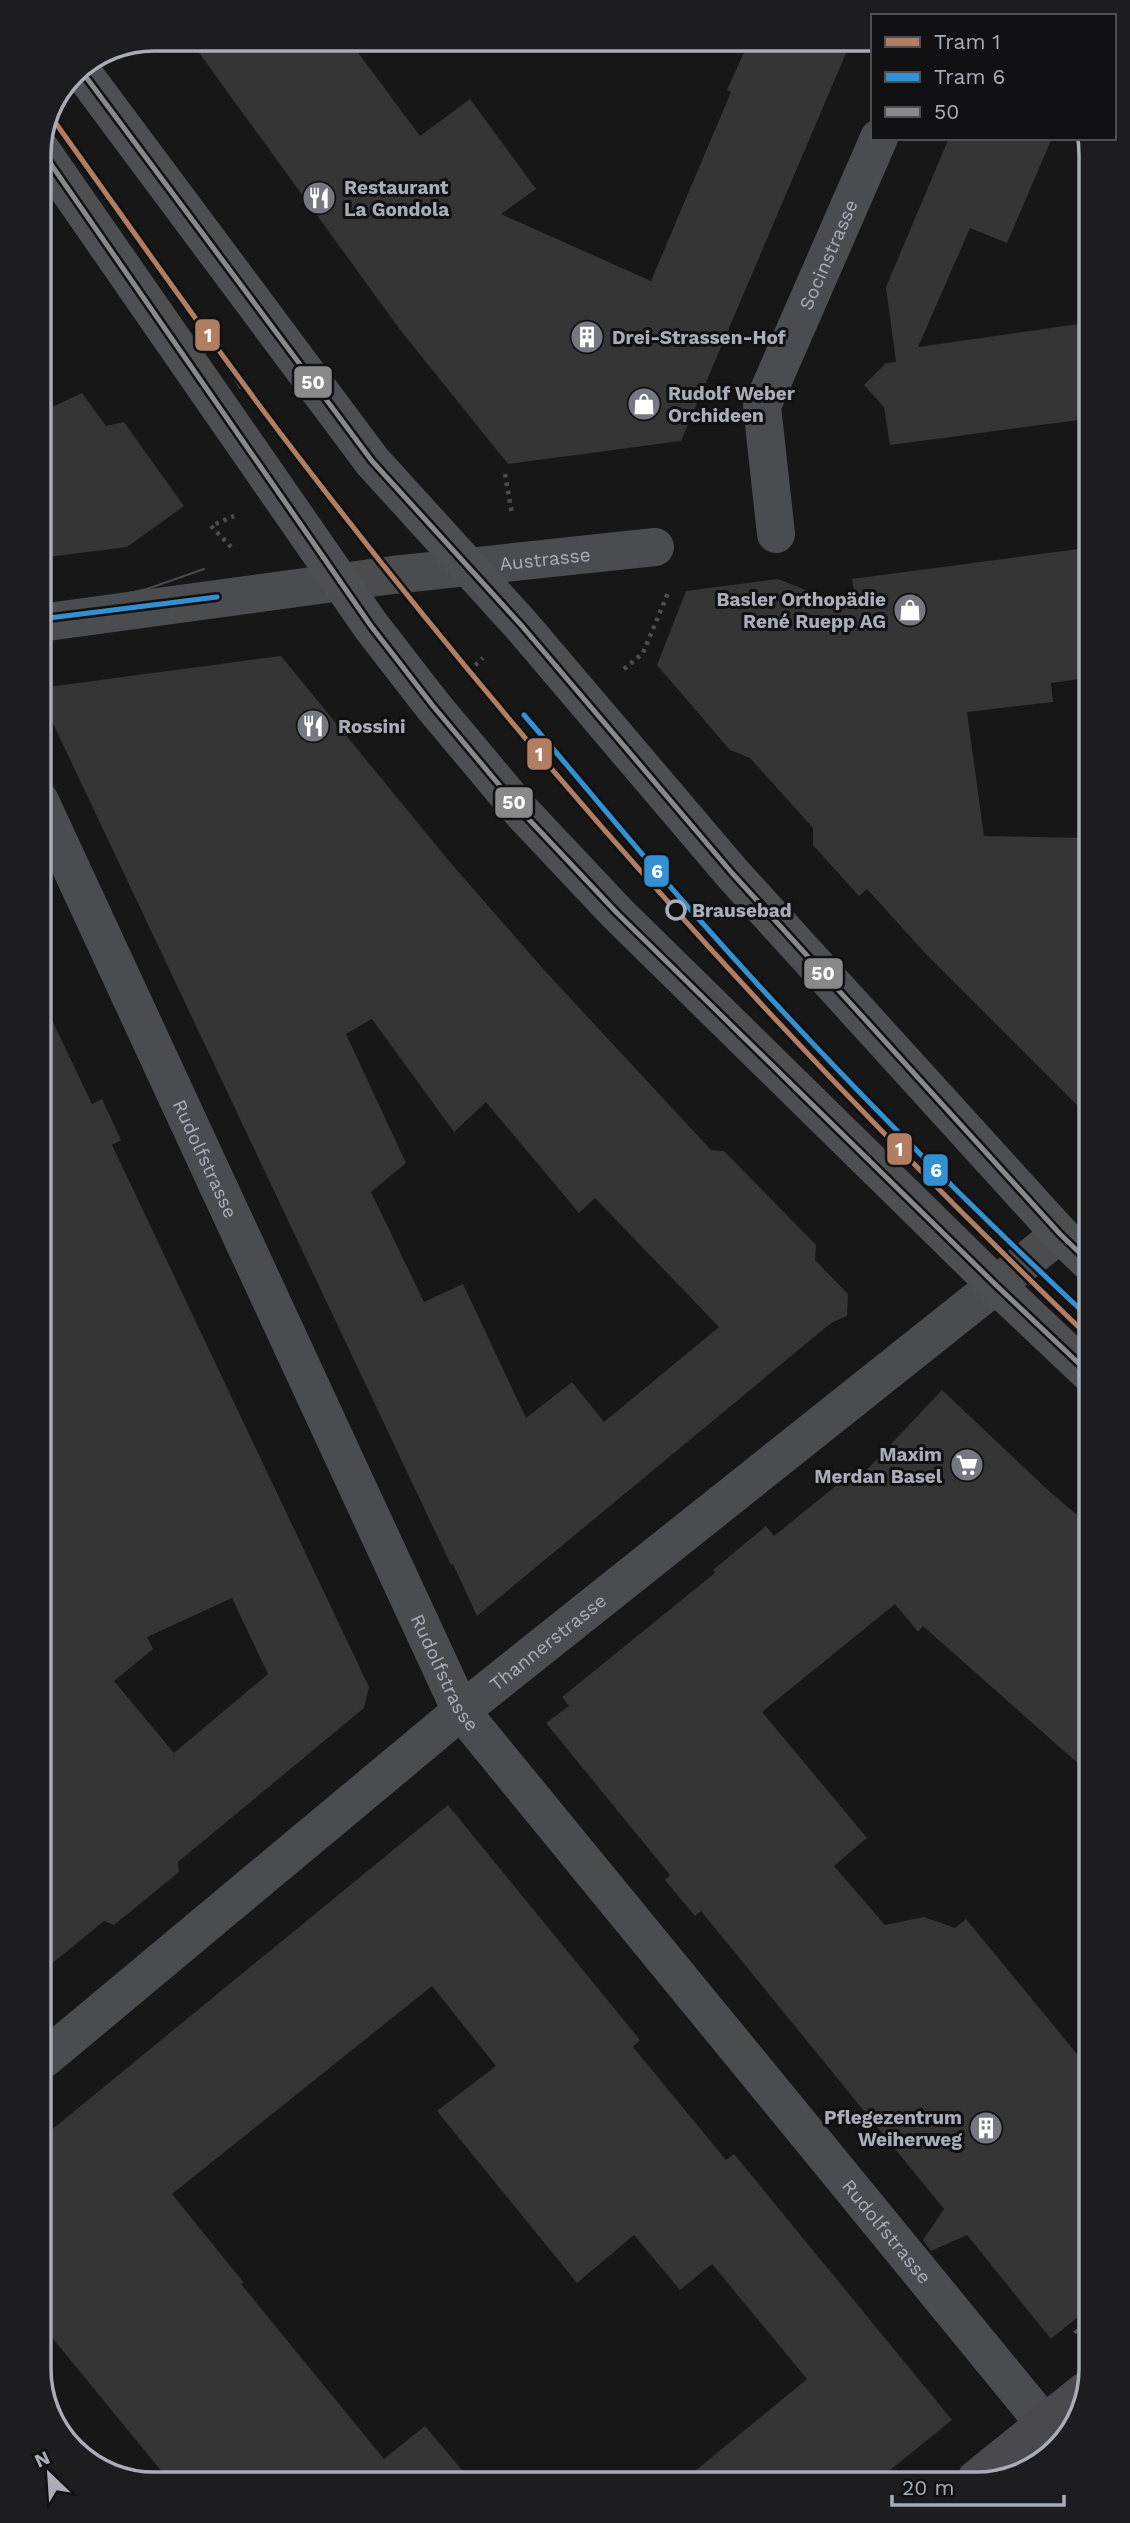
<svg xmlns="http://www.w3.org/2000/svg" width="1130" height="2523" font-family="'Work Sans',sans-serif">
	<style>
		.building { fill: #353536; fill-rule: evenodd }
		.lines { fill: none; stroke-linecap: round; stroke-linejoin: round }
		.path { stroke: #4d4e52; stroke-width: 4.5; stroke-dasharray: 3.5 5; stroke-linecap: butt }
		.street { stroke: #4b4c50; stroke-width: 38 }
		.secondary { stroke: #4a4a4e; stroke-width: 38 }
		.primary { stroke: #4d4f52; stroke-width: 38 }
		.tram { stroke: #4b4c4f; stroke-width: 2 }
		.bus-1-casing { stroke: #111113; stroke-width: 10 }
		.bus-1 { stroke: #898989; stroke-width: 5 }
		.tram-1-casing { stroke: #111113; stroke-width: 10 }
		.tram-2-casing { stroke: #111113; stroke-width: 10 }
		.tram-1 { stroke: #b17e62; stroke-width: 5 }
		.tram-2 { stroke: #3390d2; stroke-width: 5 }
		.stop-dot { fill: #111113; stroke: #a8adb8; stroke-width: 3.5 }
		.labels { text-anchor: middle; stroke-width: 6; stroke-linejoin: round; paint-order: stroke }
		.poi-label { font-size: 19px; font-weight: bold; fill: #a8adb8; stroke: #111113; text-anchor: start }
		.street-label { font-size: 19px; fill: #a8adb8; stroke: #111113 }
		.stop-label { font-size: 19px; font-weight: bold; fill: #a8adb8; stroke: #111113; text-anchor: start }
		.rim { fill: none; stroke: #a8adb8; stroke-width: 3.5 }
		.line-badge { stroke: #111113; stroke-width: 2.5 }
		.badge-label { font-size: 19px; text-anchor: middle; font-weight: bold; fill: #fff }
	</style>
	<rect width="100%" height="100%" fill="#171717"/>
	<path class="building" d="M189,39H348L420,136L470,99L536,189L501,214L651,281L731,92L727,90L750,39H852L681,441L508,464L401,331Z
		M949,138H1052L1007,243L970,228L918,347L1086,323V419L890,445L884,407L864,385L886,363L896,362L886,287Z
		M82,393L106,426L124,422L184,506L127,547L40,558L39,413Z
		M1086,548L1087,678L1051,683L1053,702L967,712L984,836L1087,838L1088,1116L924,952L867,889L859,896L813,845V828L750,758L730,750L657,665L686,591L778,579L857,610L852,579Z
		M281,656L449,861L545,971L711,1150L724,1151L816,1245L815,1260L848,1294L847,1316L831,1323L477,1616L453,1564L451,1565L40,696V688ZM372,1019L454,1132L486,1102L579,1213L595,1198L719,1327L604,1422L572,1382L526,1418L463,1284L424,1302L371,1192L406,1163L346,1034Z
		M41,997L92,1104L102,1099L121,1140L112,1145L369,1687L364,1708L178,1862L179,1872L114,1925L104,1921L44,1970ZM232,1598L268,1674L174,1753L114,1681L153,1649L147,1637Z
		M942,1390L1050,1492L1089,1525L1090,1774L923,1626L918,1632L895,1604L762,1712L867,1838L834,1866L885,1925L924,1917L955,1928L966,1919L1091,2071V2306L1051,2339L967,2235L931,2251L923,2240L944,2209L701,1911L695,1916L665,1880L670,1875L546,1723L569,1706L562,1697L715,1573L713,1570L766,1526L774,1536L853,1472L859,1478Z
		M448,1805L640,2040L633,2047L726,2160L734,2154L952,2420L879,2479L683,2481L807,2379L712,2264L680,2290L634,2235L577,2283L437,2111L496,2066L432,1986L172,2194L244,2283L241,2284L384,2459L425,2426L472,2482L172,2484L45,2329L44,2136Z"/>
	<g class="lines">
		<path class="path" d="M505,474L512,514
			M231,547L211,526L234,516
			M624,669L643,653L668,593
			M469,671L483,658
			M1075,2330L1084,2342"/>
		<g class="street">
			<path id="s1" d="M776,534L762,406L879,138"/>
			<path id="s2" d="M40,623L393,575L655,547"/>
			<path id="s3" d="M40,801L461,1711L1044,2423"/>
			<path id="s4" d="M44,2059L461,1711L1060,1234"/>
		</g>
		<path class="secondary" d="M976,2479L1085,2391"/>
		<path class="primary" d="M80,69L372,461L522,626L732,873L1060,1234L1088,1261
			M39,147L371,626L433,706L521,811L617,913L997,1286L1089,1373"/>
		<path class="tram" d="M208,335L240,388
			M75,605L147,589L204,569"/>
		<defs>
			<path id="bus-1" d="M80,69L372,461L522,626L732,873L1060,1234L1088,1261
				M39,147L371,626L433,706L521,811L617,913L997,1286L1089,1373"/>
		</defs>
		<use href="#bus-1" class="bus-1-casing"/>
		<use href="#bus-1" class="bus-1"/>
		<defs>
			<path id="tram-1" d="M52,118C129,225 204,333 284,438C529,759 797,1057 1089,1337"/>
			<path id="tram-2" d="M41,619L217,597
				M524,715C582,782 638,851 697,917C819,1055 949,1186 1083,1312"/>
		</defs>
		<use href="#tram-1" class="tram-1-casing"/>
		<use href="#tram-2" class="tram-2-casing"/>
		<use href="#tram-1" class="tram-1"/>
		<use href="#tram-2" class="tram-2"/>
	</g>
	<defs>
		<symbol id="restaurant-disc" viewBox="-11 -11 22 22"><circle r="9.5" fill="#757880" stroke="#111113"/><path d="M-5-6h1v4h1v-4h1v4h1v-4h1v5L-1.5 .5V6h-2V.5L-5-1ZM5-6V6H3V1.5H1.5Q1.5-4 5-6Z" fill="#fff"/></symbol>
		<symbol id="building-disc" viewBox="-11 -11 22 22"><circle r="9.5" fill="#757880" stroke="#111113"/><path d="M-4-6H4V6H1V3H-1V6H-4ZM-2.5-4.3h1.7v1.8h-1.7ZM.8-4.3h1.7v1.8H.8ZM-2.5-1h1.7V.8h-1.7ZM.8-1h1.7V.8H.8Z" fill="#fff"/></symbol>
		<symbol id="shop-disc" viewBox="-11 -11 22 22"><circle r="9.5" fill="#757880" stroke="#111113"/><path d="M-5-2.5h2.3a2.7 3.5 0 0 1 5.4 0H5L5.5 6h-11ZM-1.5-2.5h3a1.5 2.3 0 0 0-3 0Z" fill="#fff"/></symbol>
		<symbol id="supermarket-disc" viewBox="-11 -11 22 22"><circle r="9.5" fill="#757880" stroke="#111113"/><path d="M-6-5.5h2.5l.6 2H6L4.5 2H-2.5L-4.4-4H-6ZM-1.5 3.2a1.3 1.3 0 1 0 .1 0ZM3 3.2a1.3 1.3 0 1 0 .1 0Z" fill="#fff"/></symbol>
	</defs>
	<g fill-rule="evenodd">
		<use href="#restaurant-disc" x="300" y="179" width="38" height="38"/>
		<use href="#building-disc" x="568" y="318" width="38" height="38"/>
		<use href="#shop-disc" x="625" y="385" width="38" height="38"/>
		<use href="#shop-disc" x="891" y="591" width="38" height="38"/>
		<use href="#restaurant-disc" x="294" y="707" width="38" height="38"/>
		<use href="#supermarket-disc" x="948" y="1446" width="38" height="38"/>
		<use href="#building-disc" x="967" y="2109" width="38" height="38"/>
	</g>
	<circle class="stop-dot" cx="676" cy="910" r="9"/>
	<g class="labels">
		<g class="poi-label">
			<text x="344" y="194">Restaurant<tspan x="344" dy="22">La Gondola</tspan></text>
			<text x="612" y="344">Drei-Strassen-Hof</text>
			<text x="668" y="400">Rudolf Weber<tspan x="668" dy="22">Orchideen</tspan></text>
			<text x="886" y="606" text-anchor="end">Basler Orthopädie<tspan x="886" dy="22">René Ruepp AG</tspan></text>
			<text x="338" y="733">Rossini</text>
			<text x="942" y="1461" text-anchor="end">Maxim<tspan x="942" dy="22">Merdan Basel</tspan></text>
			<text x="962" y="2124" text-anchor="end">Pflegezentrum<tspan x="962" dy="22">Weiherweg</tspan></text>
		</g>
		<g class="street-label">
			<text dy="7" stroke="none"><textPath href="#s1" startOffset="294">Socinstrasse</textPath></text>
			<text dy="7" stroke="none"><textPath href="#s2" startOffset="509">Austrasse</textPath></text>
			<text dy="7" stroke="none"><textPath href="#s3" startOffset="394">Rudolfstrasse</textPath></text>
			<text dy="7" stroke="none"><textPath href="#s4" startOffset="654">Thannerstrasse</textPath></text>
			<text dy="7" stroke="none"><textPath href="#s3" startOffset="961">Rudolfstrasse</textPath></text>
			<text dy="7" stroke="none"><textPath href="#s3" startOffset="1675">Rudolfstrasse</textPath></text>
		</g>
		<g class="stop-label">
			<text x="692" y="917">Brausebad</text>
		</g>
	</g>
	<path d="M0 0H1130V2523H0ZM154 51H976A103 103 0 0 1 1079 154V2369A103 103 0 0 1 976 2472H154A103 103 0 0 1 51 2369V154A103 103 0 0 1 154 51Z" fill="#1d1d20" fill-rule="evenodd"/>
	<path class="rim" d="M154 51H976A103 103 0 0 1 1079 154V2369A103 103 0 0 1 976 2472H154A103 103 0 0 1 51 2369V154A103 103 0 0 1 154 51Z"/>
	<g class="line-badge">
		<rect x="194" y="318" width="27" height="34" rx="7" fill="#b17e62"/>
		<rect x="293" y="365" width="40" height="34" rx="7" fill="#898989"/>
		<rect x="526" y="737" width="27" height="34" rx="7" fill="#b17e62"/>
		<rect x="494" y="786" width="40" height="33" rx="7" fill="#898989"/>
		<rect x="643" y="854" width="27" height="34" rx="7" fill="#3390d2"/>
		<rect x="803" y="957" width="41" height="33" rx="7" fill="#898989"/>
		<rect x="886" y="1132" width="27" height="34" rx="7" fill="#b17e62"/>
		<rect x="922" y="1153" width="27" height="34" rx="7" fill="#3390d2"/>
	</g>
	<g class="badge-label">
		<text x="208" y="342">1</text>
		<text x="313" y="389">50</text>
		<text x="539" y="761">1</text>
		<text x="514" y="809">50</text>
		<text x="657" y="878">6</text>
		<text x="823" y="980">50</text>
		<text x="899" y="1156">1</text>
		<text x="936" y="1177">6</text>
	</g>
	<rect x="871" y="14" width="245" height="126" fill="#111113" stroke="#4d4f55" stroke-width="2"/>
	<rect x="885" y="37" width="35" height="10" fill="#b17e62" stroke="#4d4f55" stroke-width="2"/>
	<text x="934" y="49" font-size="21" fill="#a8adb8">Tram 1</text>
	<rect x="885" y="72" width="35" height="10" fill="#3390d2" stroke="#4d4f55" stroke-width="2"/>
	<text x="934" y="84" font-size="21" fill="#a8adb8">Tram 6</text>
	<rect x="885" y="107" width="35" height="10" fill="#898989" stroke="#4d4f55" stroke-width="2"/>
	<text x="934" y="119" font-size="21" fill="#a8adb8">50</text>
	<g transform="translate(49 2474) rotate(335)" stroke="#111113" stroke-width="5" paint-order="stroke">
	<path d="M0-5L12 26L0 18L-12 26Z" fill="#a8adb8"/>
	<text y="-10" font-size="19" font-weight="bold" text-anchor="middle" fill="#a8adb8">N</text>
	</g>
	<path d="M892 2495v10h172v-10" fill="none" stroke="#a8adb8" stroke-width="3.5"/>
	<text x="902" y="2495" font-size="21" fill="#a8adb8" stroke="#111113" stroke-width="5" paint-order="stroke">20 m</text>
</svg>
